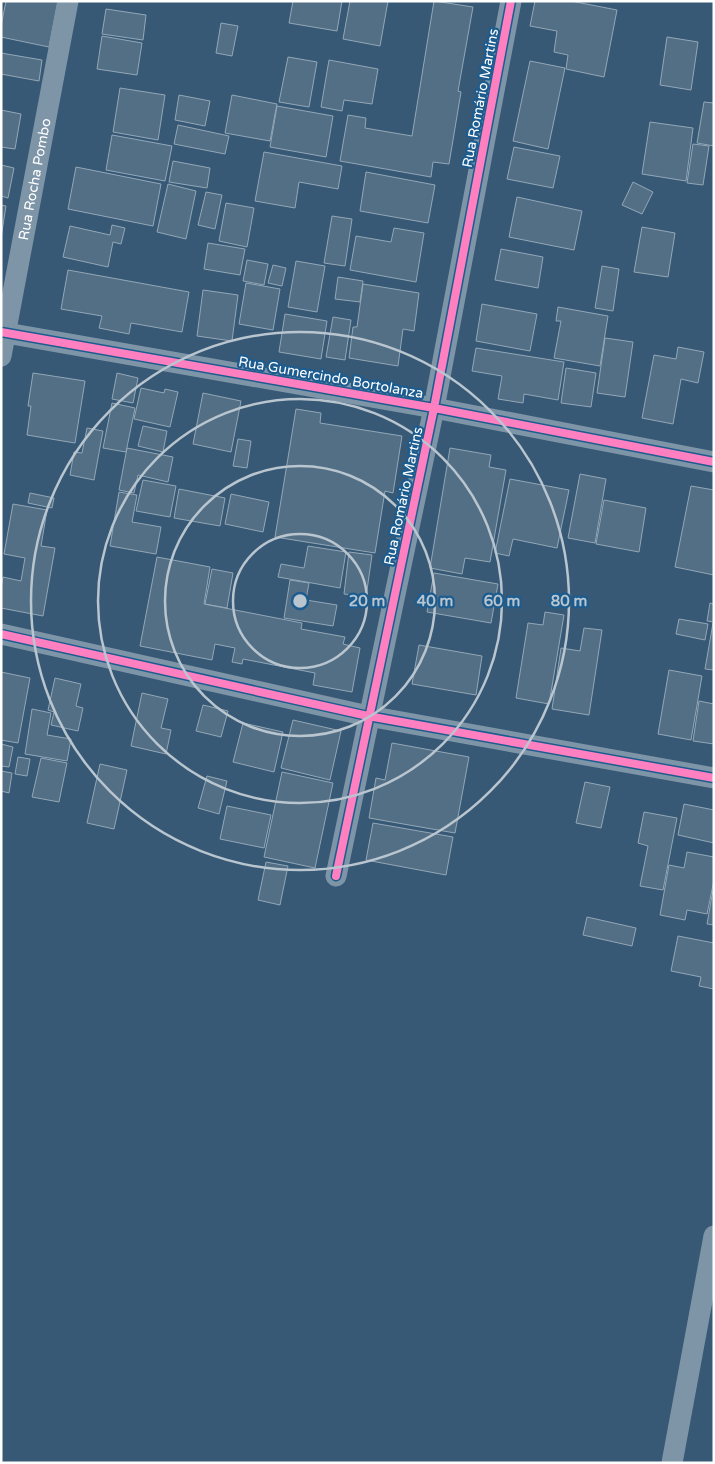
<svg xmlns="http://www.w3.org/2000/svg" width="715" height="1464" font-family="'Varela Round',sans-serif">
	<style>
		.building { fill: #536f85; stroke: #93a7b7 }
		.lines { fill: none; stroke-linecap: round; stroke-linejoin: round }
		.minor { stroke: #7e95a8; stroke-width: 21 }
		.cycleway-casing { stroke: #1d5c8f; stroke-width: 11 }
		.cycleway { stroke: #ff80c0; stroke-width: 8 }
		.ring { fill: none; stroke: #b9c5cf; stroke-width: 2.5 }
		.labels { text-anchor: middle; stroke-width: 4.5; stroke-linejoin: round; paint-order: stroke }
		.street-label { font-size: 14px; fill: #fff; stroke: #1d5c8f }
		.centre { fill: #b9c5cf; stroke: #1d5c8f; stroke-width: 2.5 }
		.ring-label { font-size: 15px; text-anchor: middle; font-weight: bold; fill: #b9c5cf; stroke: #1d5c8f; stroke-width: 4.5; stroke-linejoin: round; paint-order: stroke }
	</style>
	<rect width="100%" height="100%" fill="#375975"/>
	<path class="building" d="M6,1H58L49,47L1,37V26Z
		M293,1H342L337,31L289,23Z
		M350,1H388L380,46L343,39Z
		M434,1L473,7L458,91L461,92L449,164L433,162L431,177L340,161L348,115L366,118L365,128L412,136Z
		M535,1H571L617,10L604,77L566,69L568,55L554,52L557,31L530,26Z
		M106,9L146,15L143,40L102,34Z
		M221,23L238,26L232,56L216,53Z
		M102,36L142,43L137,75L97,69Z
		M667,37L698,42L691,90L660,85Z
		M1,53L42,60L39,81L1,74Z
		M288,57L317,62L309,107L279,102Z
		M329,60L378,69L372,104L344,100L342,111L321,107Z
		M530,61L565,68L548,149L513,141Z
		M120,88L165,95L158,140L113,132Z
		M179,95L210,101L205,126L175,120Z
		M232,95L277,104L270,141L225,133Z
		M704,102L714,103V146L697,143Z
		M277,106L333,116L326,157L270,147Z
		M1,110L21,114L15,149L1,147Z
		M650,122L693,128L686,181L642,174Z
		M178,125L229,136L225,154L174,144Z
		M112,135L172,146L165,181L106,170Z
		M693,144L709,146L703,185L687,183Z
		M514,147L560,156L553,188L507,179Z
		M264,152L342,166L338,189L299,182L295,208L255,201Z
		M173,161L210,168L207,188L169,182Z
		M1,165L14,168L8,198L1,196Z
		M76,167L161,184L153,226L68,209Z
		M366,172L435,185L428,223L360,211Z
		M633,182L653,192L642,214L622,205Z
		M168,184L196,191L186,239L157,232Z
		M206,192L222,195L215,229L198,225Z
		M517,197L582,211L574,250L509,237Z
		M226,203L254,208L247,247L219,241Z
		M1,205L6,206L1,238Z
		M332,216L352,219L345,266L324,263Z
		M112,225L125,228L121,244L113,242L108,267L63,257L70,226L110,235Z
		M642,227L675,233L668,277L634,272Z
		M394,228L424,233L416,282L350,270L356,236L391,242Z
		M208,243L245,249L240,275L204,269Z
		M501,249L543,257L538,288L495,280Z
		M247,260L268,264L264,285L243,281Z
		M296,261L325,266L317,312L288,307Z
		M273,265L286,268L282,286L268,283Z
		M602,266L619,269L613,311L595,308Z
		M68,270L189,292L182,332L131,323L129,334L99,328L102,316L61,309Z
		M338,277L363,281L360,302L335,299Z
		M246,283L280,289L273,330L239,324Z
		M363,284L419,293L414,331L403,329L398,366L349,358L353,327H357Z
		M203,290L238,295L232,341L197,336Z
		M482,304L537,314L530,351L476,341Z
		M558,307L608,316L600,366L554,358L561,321H556Z
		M285,314L327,321L321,359L279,352Z
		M333,317L351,320L345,360L326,357Z
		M605,338L633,342L625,397L597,393Z
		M678,347L704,352L698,383L681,379L673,424L642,418L654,355L676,359Z
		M476,348L564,362L558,400L524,394L523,403L498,399L502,376L472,371Z
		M566,368L596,373L591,407L561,403Z
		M33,373L85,381L75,443L27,435L31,406H28Z
		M117,373L138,378L133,403L112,399Z
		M141,388L164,393L165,389L178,392L170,427L134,419Z
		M203,393L241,401L231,452L193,444Z
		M112,403L135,408L126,452L103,448Z
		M296,409L321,413L320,423L402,436L393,493L385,491L375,553L275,537Z
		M143,426L167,431L163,452L138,446Z
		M87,428L103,431L94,480L70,475L74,452L82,453Z
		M238,439L251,441L247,468L233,466Z
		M127,448L173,457L168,482L138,475L134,493L119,490Z
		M450,448L491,455L489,467L506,470L490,562L465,558L462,574L430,568Z
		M580,474L606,479L595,543L568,538Z
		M510,479L569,490L557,548L513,539L509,556L495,553Z
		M143,480L176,486L170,517L136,511Z
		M691,486L714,490V575L675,567Z
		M179,489L225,498L220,526L174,518Z
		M119,492L137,495L132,522L161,527L156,554L110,546Z
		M30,493L54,498L52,508L28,503Z
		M231,494L269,502L263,532L225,524Z
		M604,500L646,508L639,552L596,544Z
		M13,504L47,510L41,546L55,548L43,616L1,608V588L3,577L21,581L25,558L4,554Z
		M308,546L346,552L340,588L278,577L281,564L304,568Z
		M349,552L372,555L366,597L344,594Z
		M157,557L210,567L204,604L302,623L301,629L345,637L343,644L360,648L352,692L313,685L315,673L243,659L242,664L232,662L235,648L215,644L212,660L140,646Z
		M212,569L233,573L227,608L205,604Z
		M434,573L498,584L491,623L427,612Z
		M290,580L309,583L306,600L337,605L333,626L284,618Z
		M710,603L714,604V622L707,621Z
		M545,612L564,615L549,704L516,698L528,623L543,625Z
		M679,619L708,624L705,640L676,634Z
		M713,623L714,624V670L705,669Z
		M584,628L602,630L589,715L552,709L561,648L580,651Z
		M419,645L482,656L476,695L412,684Z
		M669,670L702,676L691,740L658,734Z
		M1,672L30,678L18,743L1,740Z
		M55,678L81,684L76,706L83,708L78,731L51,725L54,712L48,710Z
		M142,693L168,699L161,728L171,730L166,754L131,746Z
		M699,701L714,704V744L693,741Z
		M203,705L228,711L221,737L196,731Z
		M32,709L51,713L47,735L71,739L67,761L25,754Z
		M293,720L341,731L330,780L281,768Z
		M243,723L283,732L274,772L233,762Z
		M392,743L469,757L455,833L369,818L376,778L385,780Z
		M1,744L13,747L9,767L1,766Z
		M18,757L30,759L27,776L15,774Z
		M41,758L67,763L59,802L32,797Z
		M100,764L127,770L114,829L87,823Z
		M1,771L12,773L9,793L1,791Z
		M282,772L333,783L315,868L264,857Z
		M207,776L227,781L219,814L198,808Z
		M585,782L610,787L601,828L576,823Z
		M684,804L714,810V843L678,835Z
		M227,806L271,815L264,848L220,839Z
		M644,812L677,818L663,890L640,886L648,846L638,843Z
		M373,823L453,837L446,875L366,860Z
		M687,852L714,857V880L707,914L687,910L685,920L660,915L669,865L684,868Z
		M266,862L288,866L280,905L258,900Z
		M713,890H714V925L707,924Z
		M587,917L636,928L632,946L583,935Z
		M678,936L714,943V989L699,986L701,977L671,971Z"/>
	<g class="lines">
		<g class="minor">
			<path d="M1,332L434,408L714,462"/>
			<path id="s1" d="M1,356L68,1"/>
			<path d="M1,634L368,716L714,778"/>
			<path d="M336,876L434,408L511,1"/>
			<path d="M672,1463L714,1236"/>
		</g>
		<defs>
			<path id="cycleway" d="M1,332L434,408L714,462
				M1,634L368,716L714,778
				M336,876L434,408L511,1"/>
		</defs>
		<use href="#cycleway" class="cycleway-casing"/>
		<use href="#cycleway" class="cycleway"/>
	</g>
	<g class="ring">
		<circle cx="300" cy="601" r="67"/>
		<circle cx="300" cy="601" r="135"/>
		<circle cx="300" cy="601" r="202"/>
		<circle cx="300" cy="601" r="269"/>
	</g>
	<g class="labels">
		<g class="street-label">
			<text transform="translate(480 98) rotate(-79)" y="5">Rua Romário Martins</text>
			<text dy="5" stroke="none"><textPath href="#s1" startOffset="180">Rua Rocha Pombo</textPath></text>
			<text transform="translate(331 377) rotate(10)" y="5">Rua Gumercindo Bortolanza</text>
			<text transform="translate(403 496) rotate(-78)" y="5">Rua Romário Martins</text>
		</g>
	</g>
	<circle cx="300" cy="601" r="8" class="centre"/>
	<g class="ring-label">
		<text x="367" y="606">20 m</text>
		<text x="435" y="606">40 m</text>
		<text x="502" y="606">60 m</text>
		<text x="569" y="606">80 m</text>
	</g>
	<rect width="715" height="1464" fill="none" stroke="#ffffff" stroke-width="5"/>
</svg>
